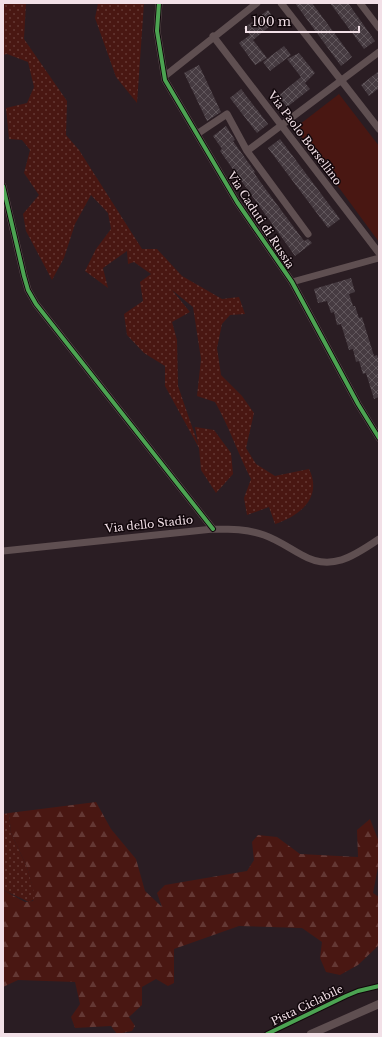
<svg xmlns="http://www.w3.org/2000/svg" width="382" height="1037" font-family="'Libre Baskerville',serif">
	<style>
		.grass { fill: url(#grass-dots) }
		.forest { fill: url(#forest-firs) }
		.park { fill: #491712 }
		.building { fill: url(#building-cross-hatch) }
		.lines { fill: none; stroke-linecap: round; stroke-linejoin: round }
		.minor { stroke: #5f4f51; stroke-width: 7 }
		.tertiary { stroke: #5f4f51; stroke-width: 8 }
		.cycleway-casing { stroke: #11070b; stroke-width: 6 }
		.cycleway { stroke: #4ca352; stroke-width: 4 }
		.labels { text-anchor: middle; stroke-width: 3; stroke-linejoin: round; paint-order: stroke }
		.street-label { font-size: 11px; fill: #f2e0e7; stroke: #11070b }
	</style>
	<defs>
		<pattern id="grass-dots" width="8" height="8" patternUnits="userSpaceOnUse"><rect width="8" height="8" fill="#491712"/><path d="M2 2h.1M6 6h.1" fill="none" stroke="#643834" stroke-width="1.8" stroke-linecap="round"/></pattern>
		<pattern id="forest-firs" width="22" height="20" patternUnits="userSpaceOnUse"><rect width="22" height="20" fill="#491712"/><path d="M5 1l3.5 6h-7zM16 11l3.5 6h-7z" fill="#643834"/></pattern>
		<pattern id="building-cross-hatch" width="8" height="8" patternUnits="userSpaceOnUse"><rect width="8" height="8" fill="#463b41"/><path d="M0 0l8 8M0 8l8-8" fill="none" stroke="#61575c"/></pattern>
	</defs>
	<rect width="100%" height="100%" fill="#2a1d23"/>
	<path class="grass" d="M3,3H26L24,39L67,101L66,135L79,150L142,249H157L182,276L222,299L239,297L245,314L230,315L222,324L217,348L221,375L242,396L254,413L246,448L256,464L275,476L309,469C323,497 300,516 275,524L269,507L247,515L244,498L251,479C238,454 229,426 215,402L197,396L201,359L193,307L172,290L190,312L172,322L177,340L178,386L198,444L195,427L214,430L231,453L233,474L216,493L201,470L199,448L165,386V366L144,353L127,335L124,314L143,301L140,282L151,274L134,262L128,264L127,251L103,268L108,288L85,271L96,249L111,229L108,213L91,195L75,224L64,258L52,280L26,231L23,214L39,195L24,173L30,150L22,140L9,139L6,108L27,103L34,87L28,62L7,54L3,55Z
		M98,3H144L137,103L116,77L95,18Z
		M9,813L11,833L27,867L35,894V899L29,902L3,890V814Z"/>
	<path class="forest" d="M96,802L111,829L136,859L145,891L162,907L157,893L165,885L247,871L254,860L252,842L258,835L277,837L300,854L358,857L357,830L370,819L379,842V862L373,893L379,897V945L358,965L340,975L326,972L320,958L322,942L302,928L239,926L174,949V983L168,986L156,979L142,987V1005L129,1017L135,1026L132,1031L117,1034L111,1026L75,1028L71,1017L80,1004L75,982L18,980L3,987V890L25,902L33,901L35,896L27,867L11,833L9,813Z"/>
	<path class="park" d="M339,94L379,146V242L295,128Z"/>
	<path class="building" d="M295,3H312L352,57L341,66Z
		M330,3H348L375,41L364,49Z
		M268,10L276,21L253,40L267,58L255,65L239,43L250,35L244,28Z
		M284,46L291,55L270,71L263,62Z
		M299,53L315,73L305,83L310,89L287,107L278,96L301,77L287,59Z
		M199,65L221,112L207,121L184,73Z
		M379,71V88L369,96L361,85Z
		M241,89L268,124L257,133L230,98Z
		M226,126L235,140L233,141L255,172L254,173L264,187L304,241L308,239L312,243L295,256L220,151L222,149L213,136Z
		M280,139L340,219L328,228L268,148Z
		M351,278L355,292L349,294L353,306H355L359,318L362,317L374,356L377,355L379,362V397L374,399L366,373L363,374L359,361L356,362L353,349L349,350L341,324L337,325L334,312L331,313L327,301L318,303L314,289Z"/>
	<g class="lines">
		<path class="minor" d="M159,3L157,31L165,80L237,202L292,282L358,404L379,438
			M281,3L379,129
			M360,3L379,28
			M213,36L379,253
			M165,76L257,3
			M197,134L227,114L247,151L308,234
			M247,151L379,52
			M3,186L24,276L28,290L36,304L213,529
			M292,282L379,258
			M3,551L213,529C230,529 248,529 264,535C278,540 289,548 302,555C331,572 354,556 379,539"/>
		<path class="tertiary" d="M311,1034L379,1004"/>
		<defs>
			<path id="cycleway" d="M159,3L157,31L165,80L237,202L292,282L358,404L379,438
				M3,186L24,276L28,290L36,304L213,529
				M267,1034L346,996L358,991L379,986"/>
		</defs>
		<use href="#cycleway" class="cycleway-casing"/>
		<use href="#cycleway" class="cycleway"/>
	</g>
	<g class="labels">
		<g class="street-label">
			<text transform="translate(305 138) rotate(53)" y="4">Via Paolo Borsellino</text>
			<text transform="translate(261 220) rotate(57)" y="4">Via Caduti di Russia</text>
			<text transform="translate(149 524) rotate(-6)" y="4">Via dello Stadio</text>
			<text transform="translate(307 1005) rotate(-26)" y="4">Pista Ciclabile</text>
		</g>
	</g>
	<rect width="382" height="1037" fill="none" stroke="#f2e0e7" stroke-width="8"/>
	<path d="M246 26v6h113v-6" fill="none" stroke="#f2e0e7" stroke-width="2"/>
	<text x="252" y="26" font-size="12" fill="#f2e0e7" stroke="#11070b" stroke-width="3" paint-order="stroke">100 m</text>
</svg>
